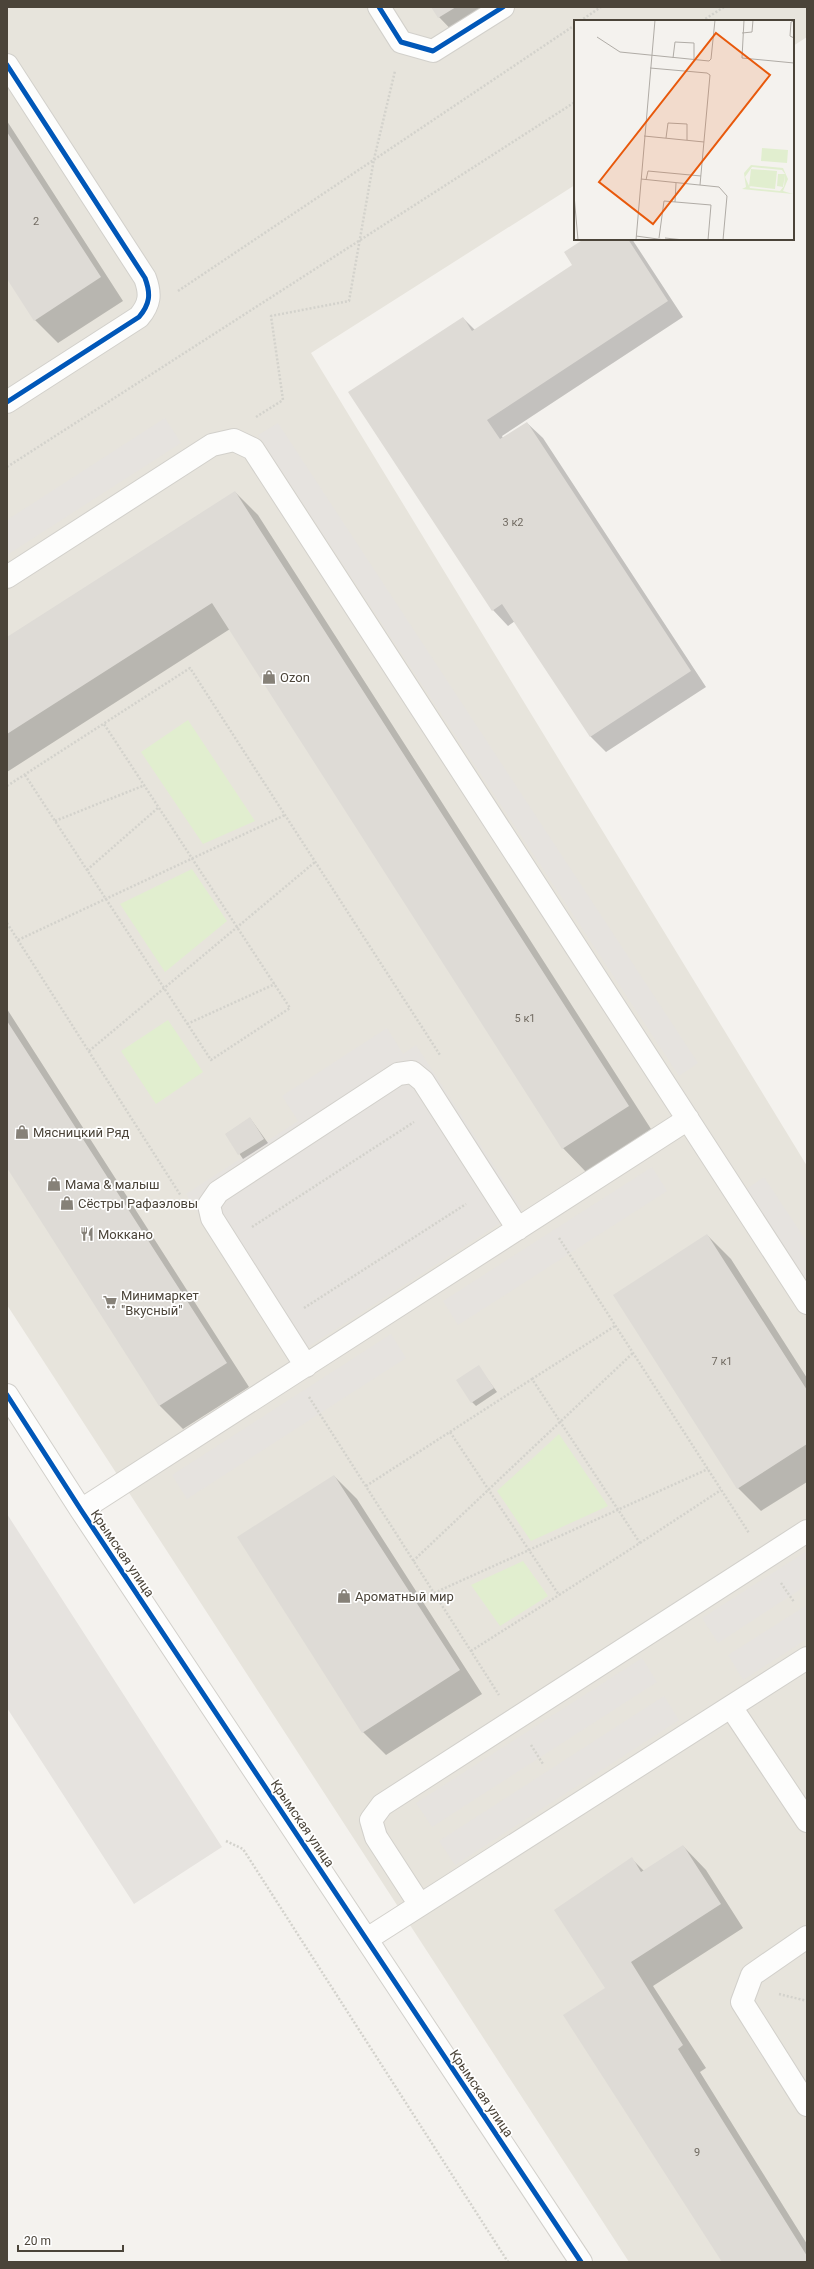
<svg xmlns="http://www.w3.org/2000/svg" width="814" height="2269" font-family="Roboto,sans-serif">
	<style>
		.residential { fill: #e7e4dc }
		.green { fill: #e1eecf }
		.parking { fill: #e6e3df }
		.shadow { fill: #0003 }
		.building { fill: #dedbd6 }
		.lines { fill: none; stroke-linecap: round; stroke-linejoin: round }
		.minor-casing { stroke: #d2d0cb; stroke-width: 24 }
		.path { stroke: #d3d2cc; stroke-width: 2.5; stroke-dasharray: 2 2; stroke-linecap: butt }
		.minor { stroke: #fdfdfc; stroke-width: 22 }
		.cycleway-casing { stroke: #fff; stroke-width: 8 }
		.cycleway { stroke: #0057b8; stroke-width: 5 }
		.labels { text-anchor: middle; stroke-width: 3.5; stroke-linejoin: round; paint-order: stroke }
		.number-label { font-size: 11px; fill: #706a61 }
		.poi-label { font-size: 13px; fill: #4b4439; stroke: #fff; text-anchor: start }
		.street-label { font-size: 13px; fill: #4b4439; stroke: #fff }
		.inset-road { fill: none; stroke: #b0aca6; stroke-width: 1 }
		.view { fill: #e8590c; fill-opacity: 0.15; stroke: #e8590c; stroke-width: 2 }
		.inset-edge { fill: none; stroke: #4b4439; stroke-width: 2 }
	</style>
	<rect width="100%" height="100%" fill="#f4f2ee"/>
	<path class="residential" d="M7,7H807V37L793,46V21H575V185L311,353L807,1166V2262H629L7,1305Z"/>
	<path class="green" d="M188,720L255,821L203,844L141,752Z
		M192,869L227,921L165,972L120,904Z
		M168,1020L203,1072L156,1104L121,1051Z
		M559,1434L608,1506L531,1541L497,1491Z
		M523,1561L548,1596L500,1626L471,1585Z"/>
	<path class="parking" d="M165,418L181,443L7,555V520Z
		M278,423L698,1063L679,1076L258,435Z
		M387,1028L403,1054L416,1045L522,1209L291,1358L186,1194L298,1121L282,1096Z
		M652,1167L667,1191L458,1325L443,1301Z
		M764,1177L807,1242V1285L745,1190Z
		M391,1334L406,1358L187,1499L172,1475Z
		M7,1514L222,1847L134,1904L7,1708Z
		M807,1551V1585L718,1643L702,1618Z
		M807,1605V1639L743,1680L728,1655Z
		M642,1658L657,1682L432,1827L416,1803Z
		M664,1696L679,1720L455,1865L439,1841Z"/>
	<path class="shadow" d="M432,7H515L462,41L439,17Z
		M7,121L123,301L58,343L35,320L7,277Z
		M586,239H632L683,317L502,436L503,438L527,423L543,438L706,687L606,752L591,737L515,621L508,626L493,610L463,318L475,330L574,265Z
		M235,492L258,515L651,1129L586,1172L563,1148L230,629L7,772V638Z
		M7,1009L249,1387L183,1429L160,1406L7,1166Z
		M250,1118L268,1143L243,1159L226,1134Z
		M707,1235L731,1259L807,1378V1482L761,1511L738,1488Z
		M478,1366L497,1392L476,1406L472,1402Z
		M334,1476L357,1499L482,1694L386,1755L363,1732Z
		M683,1846L706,1870L743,1928L653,1986L706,2068L700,2072L807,2244V2262H724L606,1988L632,1859L644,1871Z"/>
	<path class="building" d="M431,7H456L438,18Z
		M7,132L101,277L34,321L7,279Z
		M584,239H628L668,301L487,420L500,439L527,422L691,671L590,737L502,604L492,611L348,392L463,317L472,331L572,265L564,252Z
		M235,491L629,1106L562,1149L212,603L7,734V637Z
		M7,1021L227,1363L159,1406L7,1168Z
		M250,1117L264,1139L238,1155L225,1134Z
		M707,1234L807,1390V1444L737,1489L613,1295Z
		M479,1365L494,1388L471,1403L456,1380Z
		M334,1475L460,1670L362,1733L237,1537Z
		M683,1845L721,1904L631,1962L683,2045L678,2049L807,2256V2262H722L563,2015L605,1988L554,1910L632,1857L641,1872Z"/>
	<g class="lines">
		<defs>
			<path id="minor" d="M379,7L401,42L433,51L503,7
				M7,65L145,278C151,294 150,304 139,317L7,402
				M7,577L212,445L234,440L253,449L807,1303
				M306,1366L212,1218L209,1205L218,1192L398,1074L412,1072L423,1081L518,1229
				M7,1395L81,1510L581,2262
				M81,1510L688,1119
				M731,1707L807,1821
				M420,1905L376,1837L371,1820L382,1805L807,1531
				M807,1937L752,1975L742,2002L807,2105
				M367,1939L807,1658"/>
		</defs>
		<use href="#minor" class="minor-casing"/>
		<path class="path" d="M580,21L601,7
			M702,21L724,7
			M178,291L575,25
			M256,417L283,400L271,316L349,301L374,159L395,71
			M7,467L575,102
			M25,775L211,1060L290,1008L104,724
			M7,786L190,668L440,1055
			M55,821L145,785
			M87,870L159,807
			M7,923L181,1196
			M18,940L285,815
			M187,1024L275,984
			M89,1051L315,862
			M252,1227L414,1122
			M559,1238L749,1533
			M304,1308L466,1204
			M532,1379L615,1326
			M309,1397L499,1695
			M366,1486L532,1379L640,1543L559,1595L450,1432
			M640,1543L721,1490
			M413,1561L633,1353
			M781,1583L794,1602
			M434,1593L708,1469
			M471,1651L559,1595
			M531,1745L543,1764
			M226,1841L243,1849L508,2262
			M779,1994L807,2001"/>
		<use href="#minor" class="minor"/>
		<defs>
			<path id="cycleway" d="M379,7L401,42L433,51L503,7
				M7,65L145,278C151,294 150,304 139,317L7,402
				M7,1395L81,1510L581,2262"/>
		</defs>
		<use href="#cycleway" class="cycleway-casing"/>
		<use href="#cycleway" class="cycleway"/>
	</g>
	<defs>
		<symbol id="shop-bare" viewBox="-9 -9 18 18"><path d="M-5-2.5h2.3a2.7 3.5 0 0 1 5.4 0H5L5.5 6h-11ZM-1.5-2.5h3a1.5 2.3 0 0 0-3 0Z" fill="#868178" stroke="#fff" stroke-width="2.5" paint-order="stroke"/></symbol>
		<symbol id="restaurant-bare" viewBox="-9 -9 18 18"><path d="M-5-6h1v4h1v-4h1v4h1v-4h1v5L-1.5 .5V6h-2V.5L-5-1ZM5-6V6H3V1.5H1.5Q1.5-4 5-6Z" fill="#868178" stroke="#fff" stroke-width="2.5" paint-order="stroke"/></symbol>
		<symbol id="supermarket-bare" viewBox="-9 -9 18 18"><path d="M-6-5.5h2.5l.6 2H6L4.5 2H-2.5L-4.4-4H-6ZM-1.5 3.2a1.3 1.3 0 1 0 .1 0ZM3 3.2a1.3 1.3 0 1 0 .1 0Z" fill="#868178" stroke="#fff" stroke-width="2.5" paint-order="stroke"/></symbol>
	</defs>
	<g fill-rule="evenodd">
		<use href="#shop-bare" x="259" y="667" width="20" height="20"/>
		<use href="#shop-bare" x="12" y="1122" width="20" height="20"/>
		<use href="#shop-bare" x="44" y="1174" width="20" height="20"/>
		<use href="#shop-bare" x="57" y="1193" width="20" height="20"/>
		<use href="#restaurant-bare" x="77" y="1224" width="20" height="20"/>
		<use href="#supermarket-bare" x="100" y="1292" width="20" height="20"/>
		<use href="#shop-bare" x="334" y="1586" width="20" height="20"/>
	</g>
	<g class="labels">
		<g class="number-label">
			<text x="36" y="225">2</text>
			<text x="513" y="526">3 к2</text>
			<text x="525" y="1022">5 к1</text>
			<text x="722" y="1365">7 к1</text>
			<text x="697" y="2156">9</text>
		</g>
		<g class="poi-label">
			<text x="280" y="682">Ozon</text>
			<text x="33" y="1137">Мясницкий Ряд</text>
			<text x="65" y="1189">Мама &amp; малыш</text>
			<text x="78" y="1208">Сёстры Рафаэловы</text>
			<text x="98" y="1239">Моккано</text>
			<text x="121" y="1300">Минимаркет<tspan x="121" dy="15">"Вкусный"</tspan></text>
			<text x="355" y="1601">Ароматный мир</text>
		</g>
		<g class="street-label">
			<text transform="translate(123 1553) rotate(56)" y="5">Крымская улица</text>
			<text transform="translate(303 1823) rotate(56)" y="5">Крымская улица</text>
			<text transform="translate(482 2093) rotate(56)" y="5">Крымская улица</text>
		</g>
	</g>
	<g transform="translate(574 20)">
		<rect width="220" height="220" fill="#f4f2ee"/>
		<path d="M188,128L214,130L213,143L187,141ZM177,145L209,148L214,159L209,171L219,174L168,169L172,167L170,153ZM178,147L208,150L211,154H204L203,166L209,167L211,155L210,166L206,171L176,168L171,157ZM177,149L203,151L201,169L175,166Z" fill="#e1eecf" fill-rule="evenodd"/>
		<path class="inset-road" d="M170,0L168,38L220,43M220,1L217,2L216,16L220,18M168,13L178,12L179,0M23,17L46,32L135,41L137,39L141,0M99,38L101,22L120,23V39M76,48L133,53L136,55L126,165M70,116L130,122M92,118L94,103L113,104V120M67,159L145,167L153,176L149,220M72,160L74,151L127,156M0,175L4,220M101,182L102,163M62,216L91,220M85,218L90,181L137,185L134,220M91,218L110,220M62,220L81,0"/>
		<path class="view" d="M142,13L196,55L79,204L25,162Z"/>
		<rect width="220" height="220" class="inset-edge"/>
	</g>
	<rect width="814" height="2269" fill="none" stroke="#4b4439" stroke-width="16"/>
	<path d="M18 2245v6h105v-6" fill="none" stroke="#4b4439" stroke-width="2"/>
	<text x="24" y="2245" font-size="12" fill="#4b4439" stroke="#ffffff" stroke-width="3" paint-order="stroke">20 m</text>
</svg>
